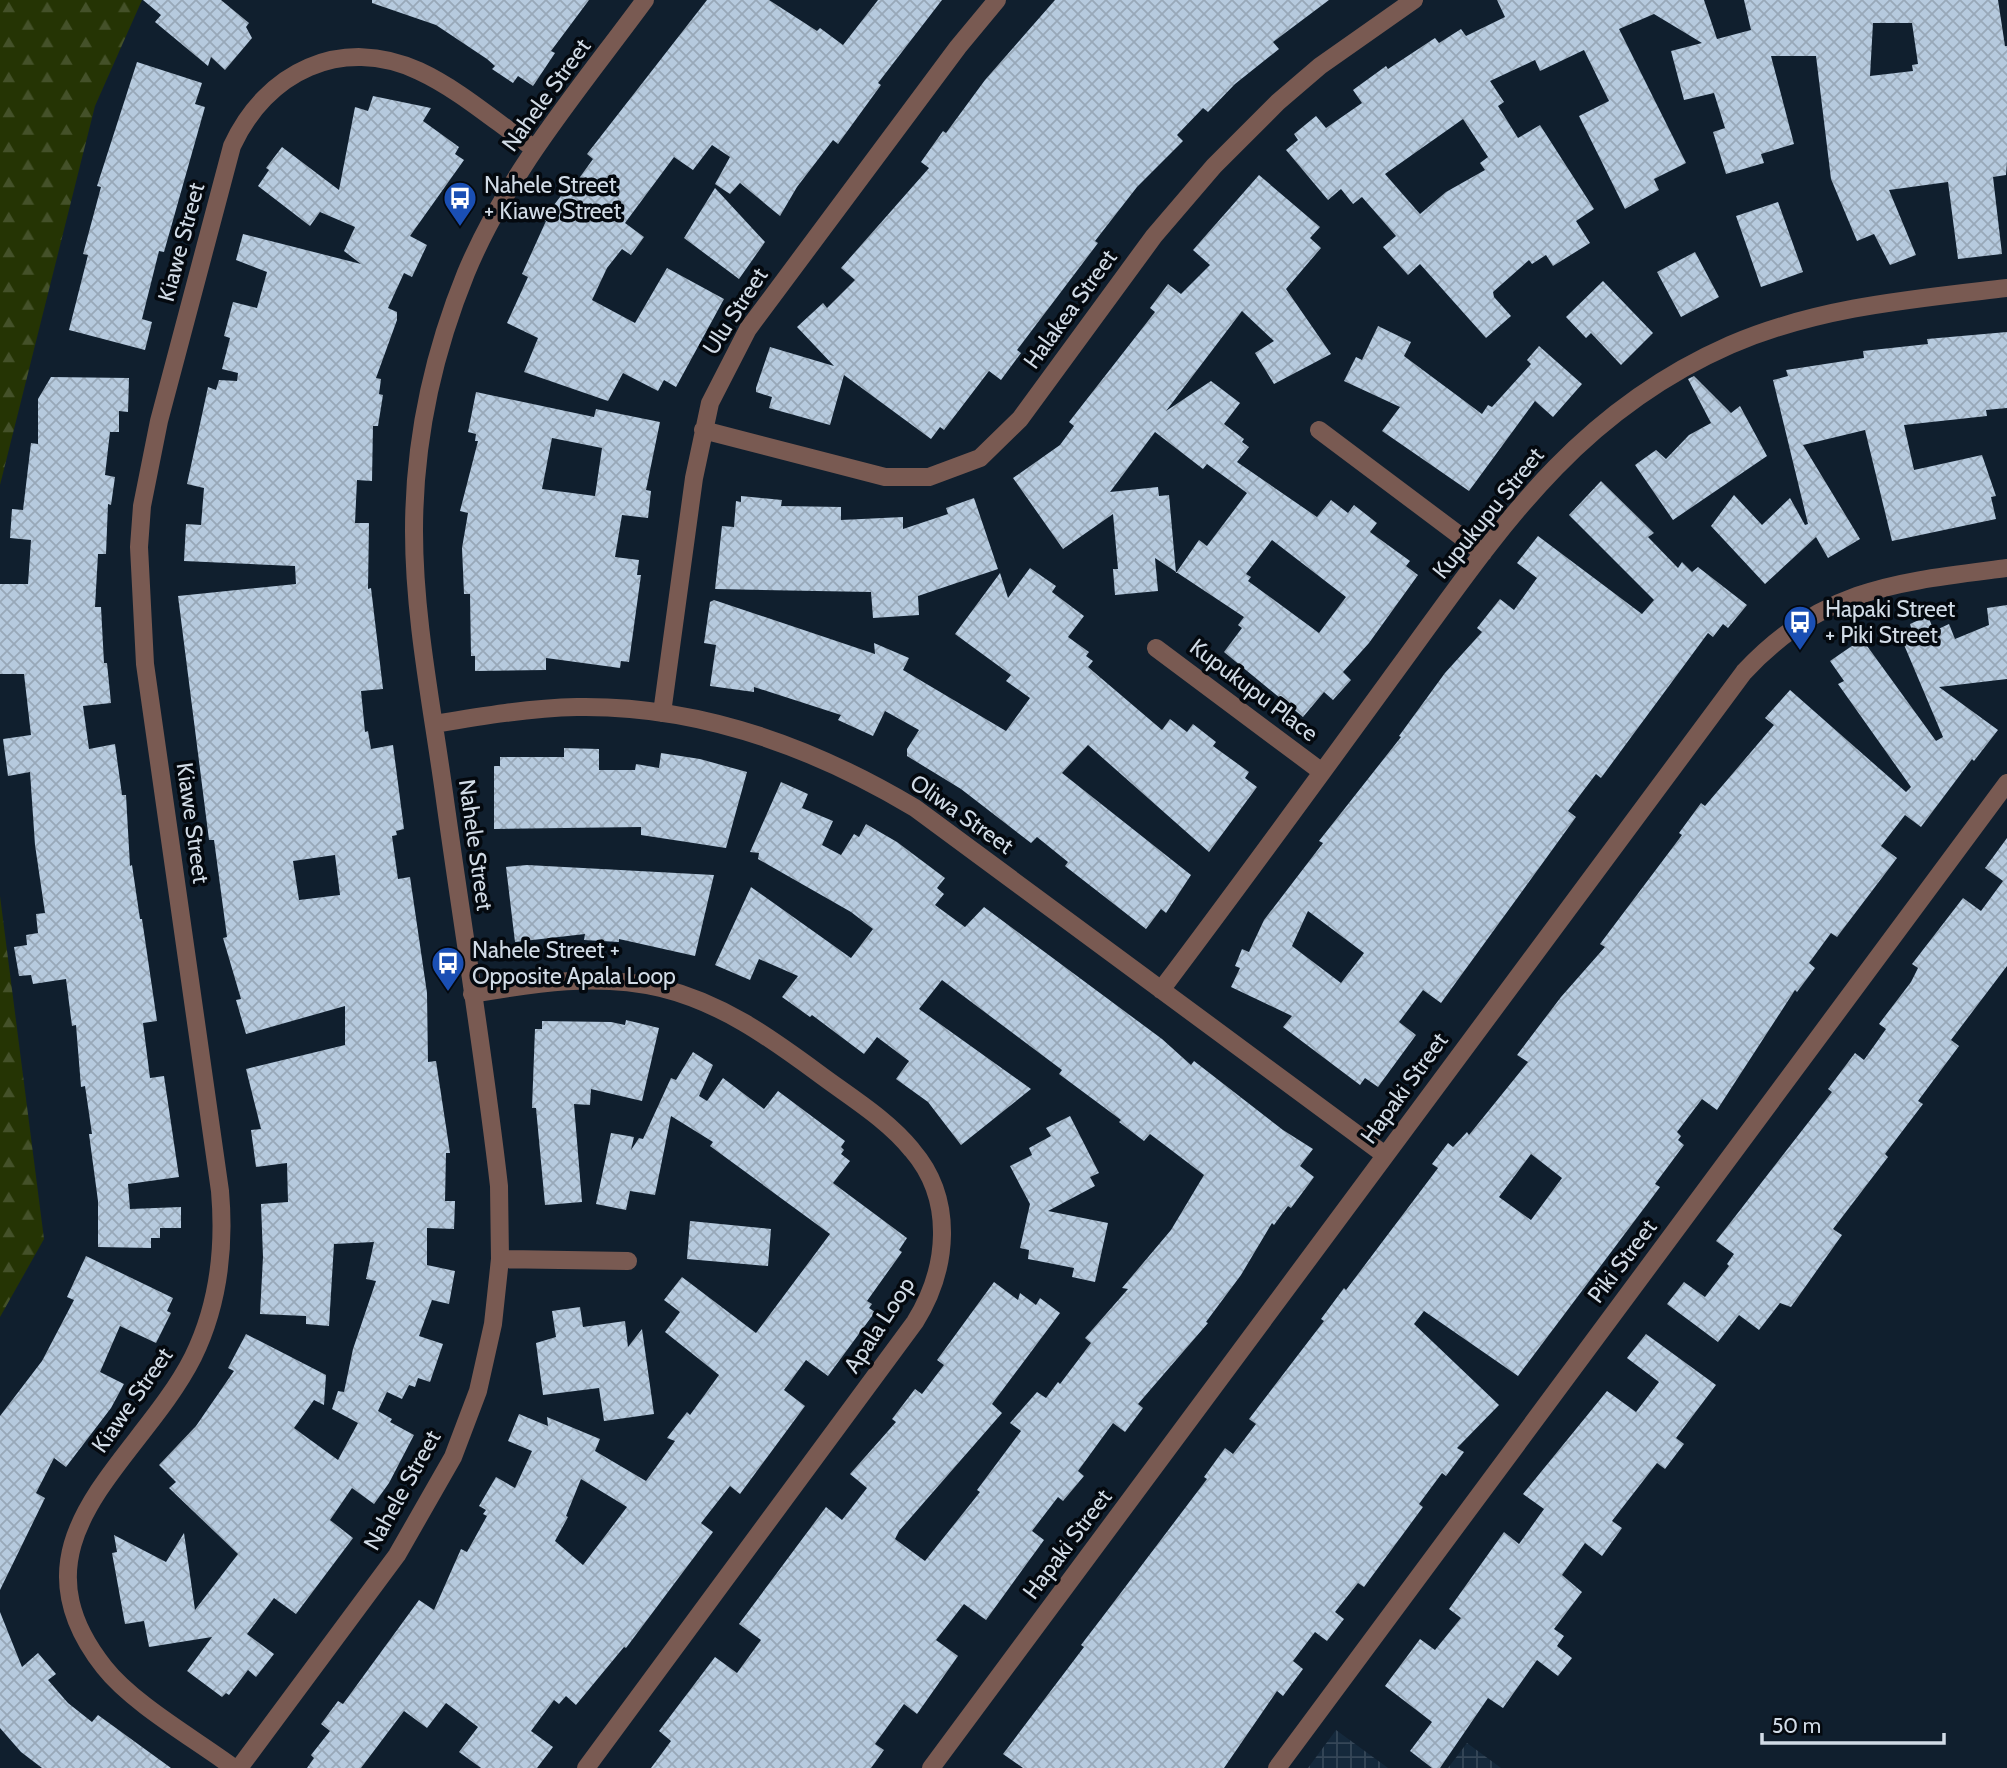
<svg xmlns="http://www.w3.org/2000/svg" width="2007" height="1768" font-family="Cabin,sans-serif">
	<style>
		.industrial { fill: url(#industrial-grid) }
		.forest { fill: url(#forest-firs) }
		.building { fill: url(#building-cross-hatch); fill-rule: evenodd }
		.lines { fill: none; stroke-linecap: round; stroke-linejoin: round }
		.minor { stroke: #795a52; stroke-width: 18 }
		.labels { text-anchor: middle; stroke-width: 7; stroke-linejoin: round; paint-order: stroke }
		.street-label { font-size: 23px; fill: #d1dbe6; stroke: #04090f }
		.poi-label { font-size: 23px; fill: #d1dbe6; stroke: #04090f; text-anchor: start }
	</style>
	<defs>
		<pattern id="industrial-grid" width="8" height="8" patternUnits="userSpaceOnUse" patternTransform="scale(1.75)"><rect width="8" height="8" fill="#15293c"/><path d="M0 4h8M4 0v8" fill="none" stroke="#364758"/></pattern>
		<pattern id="forest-firs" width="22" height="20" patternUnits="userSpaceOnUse" patternTransform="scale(1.75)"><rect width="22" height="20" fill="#253404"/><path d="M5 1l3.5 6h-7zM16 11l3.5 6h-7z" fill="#445129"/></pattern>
		<pattern id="building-cross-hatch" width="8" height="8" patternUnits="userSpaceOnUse" patternTransform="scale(1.75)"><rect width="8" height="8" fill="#b6cade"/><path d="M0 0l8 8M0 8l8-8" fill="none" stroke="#98a8b8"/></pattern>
	</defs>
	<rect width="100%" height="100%" fill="#101f2e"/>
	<path class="industrial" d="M1336,1730L1388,1768H1308Z
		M1467,1743L1501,1768H1448Z"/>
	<path class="forest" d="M0,0H142L95,106L0,485Z
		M0,896L44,1239L0,1317Z"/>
	<path class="building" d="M143,0H221L249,23L246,27L252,38L225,70L211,57L208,66L155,22L161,15Z
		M372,0H589L551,51L555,53L533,86L518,76L513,83L492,69L495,66L487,59L436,25L372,3Z
		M707,0H769L817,31L820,28L843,45L878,0H942L878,83L881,85L838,144L833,140L797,187L780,216L740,183L730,194L715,184L730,157L712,145L693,170L674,157L625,223L644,237L631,255L622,249L607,268L592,300L635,323L667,268L724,299L676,387L664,380L658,391L623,373L608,401L524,372L538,338L507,323L528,277L522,274L546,221L543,219L564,192L567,195L593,159L587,154Z
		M1055,0H1329L1273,42L1279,49L1235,84L1208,112L1203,108L1177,135L1183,141L1137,187L1095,241L1098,243L1017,350L1021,353L1001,380L989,371L944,430L940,427L931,439L844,375L830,425L769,408L772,397L756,392V388L770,347L834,366L797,327L823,303L827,308L855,280L841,268L929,168L921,162L943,131L946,133L985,80Z
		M1497,0H1704L1717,39L1751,30L1744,0H1998L2005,46H2007V162L2006,175L1993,177L2002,254L1958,259L1948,182L1889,190L1916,255L1890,265L1874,234L1857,241L1831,179L1816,56H1771L1794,144L1761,154L1764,163L1726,174L1713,132L1725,128L1714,93L1684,100L1671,51L1702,43L1654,14L1619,29L1686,163L1654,179L1659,190L1625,209L1579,116L1609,101L1584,50L1540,71L1535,60L1490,81L1504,102L1498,106L1518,138L1540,125L1594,209L1576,221L1590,243L1553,266L1546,255L1532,264L1529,260L1493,292L1494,297L1511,316L1486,338L1420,264L1408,275L1383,247L1396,236L1362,197L1353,204L1341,189L1328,200L1286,150L1298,140L1294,134L1316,116L1326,128L1362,103L1353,90L1386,66L1388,69L1435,38L1439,43L1461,29L1466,36L1505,17ZM1873,23H1912L1918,64L1912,65L1913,71L1870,76ZM1463,119L1488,157L1480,163L1485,170L1446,192L1420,214L1385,174Z
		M137,62L202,83L195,104L205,107L164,252L159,251L142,319L152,322L145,350L69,330L88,255L83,254L101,187L97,186Z
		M373,96L431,108L423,121L459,147L455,154L464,160L410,236L427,245L412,277L404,273L388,308L397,312V320L376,378L381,379L379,394L383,395L378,426H373L372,481L357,480L355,523H369L368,589L371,588L383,689L361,691L365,732L368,731L371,749L393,745L404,829L396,831L397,835L392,836L398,879L410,877L427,993L428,1062L436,1061L450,1153H446L445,1201H455L454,1229L427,1228V1265L455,1271L449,1304L432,1300L419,1336L443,1344L430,1382L418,1378L415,1387L409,1385L402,1399L387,1392L378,1411L392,1419L390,1422L414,1435L389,1483L374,1504L352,1488L330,1520L353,1538L296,1614L274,1598L247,1634L274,1654L256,1677L248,1670L229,1695L226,1693L222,1697L187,1671L212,1637L149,1647L144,1621L125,1624L112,1553L117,1552L114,1535L166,1562L184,1533L195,1610L238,1554L169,1488L176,1482L159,1465L196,1426L234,1371L228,1368L246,1334L326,1375L324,1405L314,1400L294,1428L338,1460L358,1423L332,1409L338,1391L344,1392L353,1349L376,1281L366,1279L374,1242L334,1244L329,1326L306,1324V1316L260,1314L263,1257L261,1204L288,1202L287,1163L256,1167L251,1130L261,1129L246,1069L345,1045V1006L246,1034L236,1000L241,999L223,938L227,937L214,840H209L178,596L296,584L295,566L184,561L186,524L201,525L204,488L187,484L208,387L216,390L219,380L237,381L238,373L222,369L230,338L224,336L233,302L257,308L267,272L236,260L243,234L361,264L344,251L355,227L320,212L310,226L258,186L269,170L266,168L282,147L339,190L355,107L368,111ZM335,855L340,895L299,900L293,861Z
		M1259,175L1320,227L1310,238L1321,248L1286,289L1331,354L1274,384L1255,353L1274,341L1242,311L1166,411L1211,381L1240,403L1224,424L1244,439L1242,442L1249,447L1237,462L1317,517L1331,500L1348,513L1354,505L1377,523L1370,532L1410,561L1406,566L1418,575L1369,643L1343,672L1351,680L1333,700L1324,692L1303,717L1224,652L1242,628L1238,625L1244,617L1155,558L1158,591L1115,595L1113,569H1118L1113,514L1063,549L1013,478L1060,445L1074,426L1069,422L1155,312L1150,308L1168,284L1181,294L1210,265L1193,250ZM1155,432L1203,469L1207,464L1247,493L1207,546L1199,540L1176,573L1169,495L1159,496L1158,487L1110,492ZM1272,540L1346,597L1319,633L1248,581L1251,577L1246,574Z
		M715,188L765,242L739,279L684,238Z
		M1778,202L1803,272L1761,287L1736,216Z
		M1695,252L1719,297L1681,317L1657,272Z
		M1603,281L1653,333L1621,365L1591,333L1586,338L1566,317Z
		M1378,326L1411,342L1404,356L1482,414L1488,405L1492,407L1531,364L1527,360L1539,346L1582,384L1553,417L1535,401L1469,491L1382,431L1400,407L1344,381L1356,357L1362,360Z
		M2007,332V408L1986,410L1987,416L1904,425L1914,470L1982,455L1996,496L1991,497L1996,519L1892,541L1865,430L1803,445L1860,539L1828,558L1816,537L1765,584L1711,526L1734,495L1762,525L1790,498L1805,525L1808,524L1773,380L1788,376L1786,370L1864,358L1863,351L1928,344L1927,339Z
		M1694,376L1731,413L1740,406L1767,456L1673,520L1635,465L1656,450L1666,459L1689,435L1711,423L1688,379Z
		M51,377L129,378L128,412L119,411V432H110L105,475L115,477L111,505L108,504L106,554H98L95,607H101L104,663H107L111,703L83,706L89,749L115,744L122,795H126L130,866L132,865L140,919H142L157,1021L143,1023L150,1078L164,1076L179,1177L128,1184L130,1209L181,1207V1228H160V1238H151V1248L98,1247V1201L89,1134H92L85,1086L81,1087L76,1025L72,1026L66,979L33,984L31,975L19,976L14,947L27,945L26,935L38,933L36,914L45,913L35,845L30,772L8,776L3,739L31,735L24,674H0V584H28L31,540L10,538L12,509L23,510L31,443L38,444V399Z
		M476,392L594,417L596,409L660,422L646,490L651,491L648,518L622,515L615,557L639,560L637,575H641L629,662L621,661L620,668L546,658V670L475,671V656H471L470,594H464L462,548L468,513L460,511L478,441H475L476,434L468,432ZM552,438L602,448L595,496L542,489Z
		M1601,481L1654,533L1648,537L1678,568L1682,562L1692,572L1698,567L1747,605L1728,628L1723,624L1713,637L1708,633L1601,778L1596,774L1568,811L1576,817L1441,1003L1423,990L1399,1022L1416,1035L1378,1087L1365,1078L1360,1085L1283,1027L1292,1016L1231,987L1240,968L1235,966L1242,949L1249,952L1264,920L1323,843L1319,841L1401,737L1399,736L1445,673L1482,632L1477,628L1500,599L1514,610L1537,578L1517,563L1538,536L1642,614L1654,600L1569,515ZM1308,911L1364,953L1341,983L1292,946Z
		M741,496L782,500L781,506L841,507V520L903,517V529L948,514L946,508L974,498L998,569L918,596L919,615L873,618L871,592L715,589L722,526L734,527L736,501L741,502Z
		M1030,568L1056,586L1052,592L1084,616L1068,637L1089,652L1086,656L1093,661L1088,667L1162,730L1170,719L1187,732L1193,724L1216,742L1213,746L1249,772L1245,778L1257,787L1209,852L1088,745L1062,773L1191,875L1166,913L1161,909L1146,929L1065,866L1068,862L1037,837L1031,843L961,789L907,756V749L919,730L885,711L873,736L838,720L841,715L754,687V692L710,686L716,645L704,643L710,602L714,600L875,654L874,643L909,658L903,670L1006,731L1030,698L1006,681L1011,675L955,634L1000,573L1008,598Z
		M2007,605V679L1939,687L1998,730L1974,761L1972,759L1921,827L1905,815L1881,846L1897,858L1837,937L1831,933L1809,963L1815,968L1797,992L1795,990L1717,1110L1702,1099L1677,1132L1681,1136L1678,1140L1684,1145L1655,1184L1660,1187L1518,1376L1424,1311L1414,1324L1499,1405L1457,1448L1464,1452L1446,1476L1442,1473L1419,1504L1423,1507L1364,1587L1358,1583L1335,1612L1344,1619L1327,1641L1315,1632L1293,1661L1303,1669L1283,1696L1277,1691L1224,1768H1023L1003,1754L1084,1647L1081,1645L1104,1615L1207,1479L1204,1477L1225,1448L1233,1454L1256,1424L1249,1419L1324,1321L1321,1319L1344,1288L1346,1290L1438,1168L1432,1164L1448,1143L1453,1147L1467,1132L1469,1135L1528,1062L1517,1055L1561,997L1605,947L1600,944L1682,835L1679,833L1701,803L1705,806L1774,725L1765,718L1790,690L1906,792L1911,787L1838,684L1844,681L1830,661L1862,639L1936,741L1943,737L1902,640L1913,635L1910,624L1928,616L1934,631L1949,624L1955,639L1989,625L1987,608ZM1531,1154L1562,1178L1531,1220L1499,1197Z
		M564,748L599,749V770H635L636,764L659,768L661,753L700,759L747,772L726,848L641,835V827L494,829V766H500V757H564Z
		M781,782L808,794L802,808L833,821L822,845L841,855L854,834L859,837L866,824L897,842L945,878L937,888L944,894L935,905L965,927L984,907L1162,1039L1191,1065L1194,1061L1283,1130L1313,1149L1300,1166L1314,1177L1291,1208L1288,1206L1274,1225L1272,1223L1241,1275L1206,1322L1208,1323L1138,1404L1143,1408L1125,1432L1113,1423L1078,1471L1084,1476L1063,1501L1058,1497L1032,1531L1044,1540L986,1620L964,1604L936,1640L958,1656L917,1714L904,1704L875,1744L884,1750L871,1768H651L671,1741L659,1731L715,1657L737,1673L761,1640L739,1624L826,1507L842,1520L867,1488L850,1474L896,1422L892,1419L915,1389L922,1394L944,1365L937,1360L994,1282L1018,1300L1020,1293L1036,1305L1040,1298L1060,1313L992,1404L1002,1413L899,1531L895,1539L925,1561L980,1492L977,1490L1021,1431L1010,1423L1037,1392L1046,1398L1058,1382L1060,1384L1091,1343L1085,1338L1128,1289L1122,1288L1171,1230L1204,1175L1150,1134L1144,1141L1119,1122L1121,1120L1059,1074L1062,1070L942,980L919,1009L1031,1089L961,1145L928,1102L896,1079L909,1061L877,1037L864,1054L812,1015L810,1017L782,997L798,976L759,959L750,980L715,965L751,887L851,958L873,929L851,912L758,859L759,853L750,852Z
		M2007,838V966L1951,1040L1959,1046L1918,1101L1923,1104L1885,1154L1888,1157L1833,1229L1842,1235L1791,1307L1780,1303L1759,1330L1739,1315L1718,1342L1667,1304L1684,1282L1705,1297L1729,1266L1727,1264L1734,1254L1716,1241L1832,1092L1828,1089L1855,1053L1864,1060L1886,1029L1879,1024L1911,982L1918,968L1912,964L1963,898L1981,911L2003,881L1985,868Z
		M527,865L714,875L695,956L619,939V942L584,940L585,934L515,942L506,867Z
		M626,1020L659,1028L642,1101L591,1089L590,1105L574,1104L582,1202L545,1205L536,1108H532L535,1029H542V1021L611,1022L625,1025Z
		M693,1052L713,1065L699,1096L707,1101L723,1078L764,1109L778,1091L845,1141L841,1147L844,1150L841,1154L850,1161L833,1183L907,1238L899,1250L902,1252L867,1301L872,1304L869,1308L875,1312L828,1376L806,1360L784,1390L805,1406L740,1494L730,1486L701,1523L713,1532L626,1648L624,1647L576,1705L566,1696L559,1704L554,1700L531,1731L553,1747L537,1768H481L459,1752L478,1727L446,1703L427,1728L404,1711L361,1768H307L314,1758L311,1755L330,1731L321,1724L338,1701L343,1704L419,1600L434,1610L461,1549L467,1552L487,1516L483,1514L486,1510L479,1506L496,1477L515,1488L532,1451L508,1441L519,1414L548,1426L547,1417L600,1439L595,1451L646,1481L675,1441L667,1438L687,1412L690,1415L719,1375L665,1332L680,1312L664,1300L682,1277L756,1333L830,1234L710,1146L713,1142L671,1116L655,1195L630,1191L626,1210L596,1204L611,1133L634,1137L631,1150L639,1138L643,1139L671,1078L676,1080ZM581,1479L627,1507L583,1565L555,1541L568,1517L566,1516Z
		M1070,1116L1099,1173L1090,1177L1095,1186L1048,1211L1108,1223L1095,1282L1072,1277L1074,1268L1028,1259L1029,1250L1020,1248L1030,1204L1010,1166L1032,1155L1029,1148L1051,1136L1046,1128Z
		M690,1221L771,1229L768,1266L687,1259Z
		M86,1256L173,1298L167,1311L171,1313L156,1343L120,1326L100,1372L124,1384L111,1408L66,1467L54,1458L36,1493L45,1498L0,1590V1416L42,1361L74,1300L67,1297Z
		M580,1307L583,1327L625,1321L628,1347L642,1329L654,1414L604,1421L599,1388L543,1395L536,1343L556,1337L552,1311Z
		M1646,1334L1716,1385L1676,1438L1684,1444L1665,1469L1657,1463L1612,1521L1622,1528L1602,1556L1585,1543L1562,1575L1582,1592L1554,1629L1564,1636L1557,1646L1572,1658L1558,1676L1537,1660L1503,1708L1488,1698L1440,1768H1432L1410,1751L1432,1722L1385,1686L1420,1639L1435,1650L1461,1618L1449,1609L1504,1532L1519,1544L1544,1509L1523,1494L1607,1391L1636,1412L1659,1382L1627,1358Z
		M0,1612L22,1667L38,1653L56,1674L48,1680L68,1703L92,1722L98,1715L171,1768H42L21,1752L0,1728Z"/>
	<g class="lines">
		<path class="minor" d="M703,430L885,477H929L980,458L1020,419L1154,236L1214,166L1278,102L1320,66L1414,0
			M1319,430L1483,553
			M1156,648L1322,772
			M662,713L694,478L710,403L748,329L958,47L997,0
			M434,724C482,716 530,708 577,707C699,705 813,747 915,808L1385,1155
			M1161,990C1238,888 1313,785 1388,682C1490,544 1566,417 1730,345C1818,307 1913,299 2007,288
			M472,994C535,983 598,973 661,988C722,1003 769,1037 818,1073C850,1097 887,1119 912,1150C955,1200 948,1269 915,1322L586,1768
			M500,1259L628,1261
			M234,1768C195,1739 133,1704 104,1667C3,1539 140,1462 193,1357C219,1304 225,1249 220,1191L145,664L139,547L142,506L159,421L232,146C266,72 341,35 419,71C460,90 497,123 535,149
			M239,1768L397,1555L453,1457L478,1391L493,1324L500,1259L499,1186C484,1055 462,924 444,793C432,706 414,618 414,531C414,443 433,354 466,273C508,172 581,87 645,0
			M931,1768L1744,672C1823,587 1899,582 2007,568
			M1277,1768L2007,783"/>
	</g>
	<defs>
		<symbol id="bus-pin" viewBox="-11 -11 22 30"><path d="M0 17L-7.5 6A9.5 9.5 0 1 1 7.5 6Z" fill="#1a4fb4" stroke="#04090f"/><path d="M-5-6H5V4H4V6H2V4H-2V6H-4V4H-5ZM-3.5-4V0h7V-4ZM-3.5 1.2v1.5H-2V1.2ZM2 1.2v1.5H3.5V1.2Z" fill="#fff"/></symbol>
	</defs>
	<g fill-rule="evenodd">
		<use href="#bus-pin" x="441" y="179" width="38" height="52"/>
		<use href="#bus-pin" x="1781" y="603" width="38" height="52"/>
		<use href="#bus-pin" x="429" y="944" width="38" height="52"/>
	</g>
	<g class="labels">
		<g class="street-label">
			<text transform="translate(546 95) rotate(-54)" y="8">Nahele Street</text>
			<text transform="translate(181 242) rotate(-75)" y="8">Kiawe Street</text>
			<text transform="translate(1070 309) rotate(-54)" y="8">Halakea Street</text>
			<text transform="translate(735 311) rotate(-57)" y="8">Ulu Street</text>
			<text transform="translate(1488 513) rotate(-51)" y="8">Kupukupu Street</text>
			<text transform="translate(1254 690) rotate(37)" y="8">Kupukupu Place</text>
			<text transform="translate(962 814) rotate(35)" y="8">Oliwa Street</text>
			<text transform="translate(193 823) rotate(82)" y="8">Kiawe Street</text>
			<text transform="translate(476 845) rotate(82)" y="8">Nahele Street</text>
			<text transform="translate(1404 1088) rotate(-54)" y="8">Hapaki Street</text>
			<text transform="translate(1622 1261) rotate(-53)" y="8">Piki Street</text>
			<text transform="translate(879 1325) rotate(-57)" y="8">Apala Loop</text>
			<text transform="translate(132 1400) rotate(-55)" y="8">Kiawe Street</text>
			<text transform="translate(402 1490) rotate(-61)" y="8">Nahele Street</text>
			<text transform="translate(1067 1544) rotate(-53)" y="8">Hapaki Street</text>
		</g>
		<g class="poi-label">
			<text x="484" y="193">Nahele Street<tspan x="484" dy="26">+ Kiawe Street</tspan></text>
			<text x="1825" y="617">Hapaki Street<tspan x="1825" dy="26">+ Piki Street</tspan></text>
			<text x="472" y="958">Nahele Street +<tspan x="472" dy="26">Opposite Apala Loop</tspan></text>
		</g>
	</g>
	<path d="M1762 1733v10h182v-10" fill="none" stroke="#d1dbe6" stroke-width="3.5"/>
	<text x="1772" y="1733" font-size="21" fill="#d1dbe6" stroke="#04090f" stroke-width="5" paint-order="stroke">50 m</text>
</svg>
